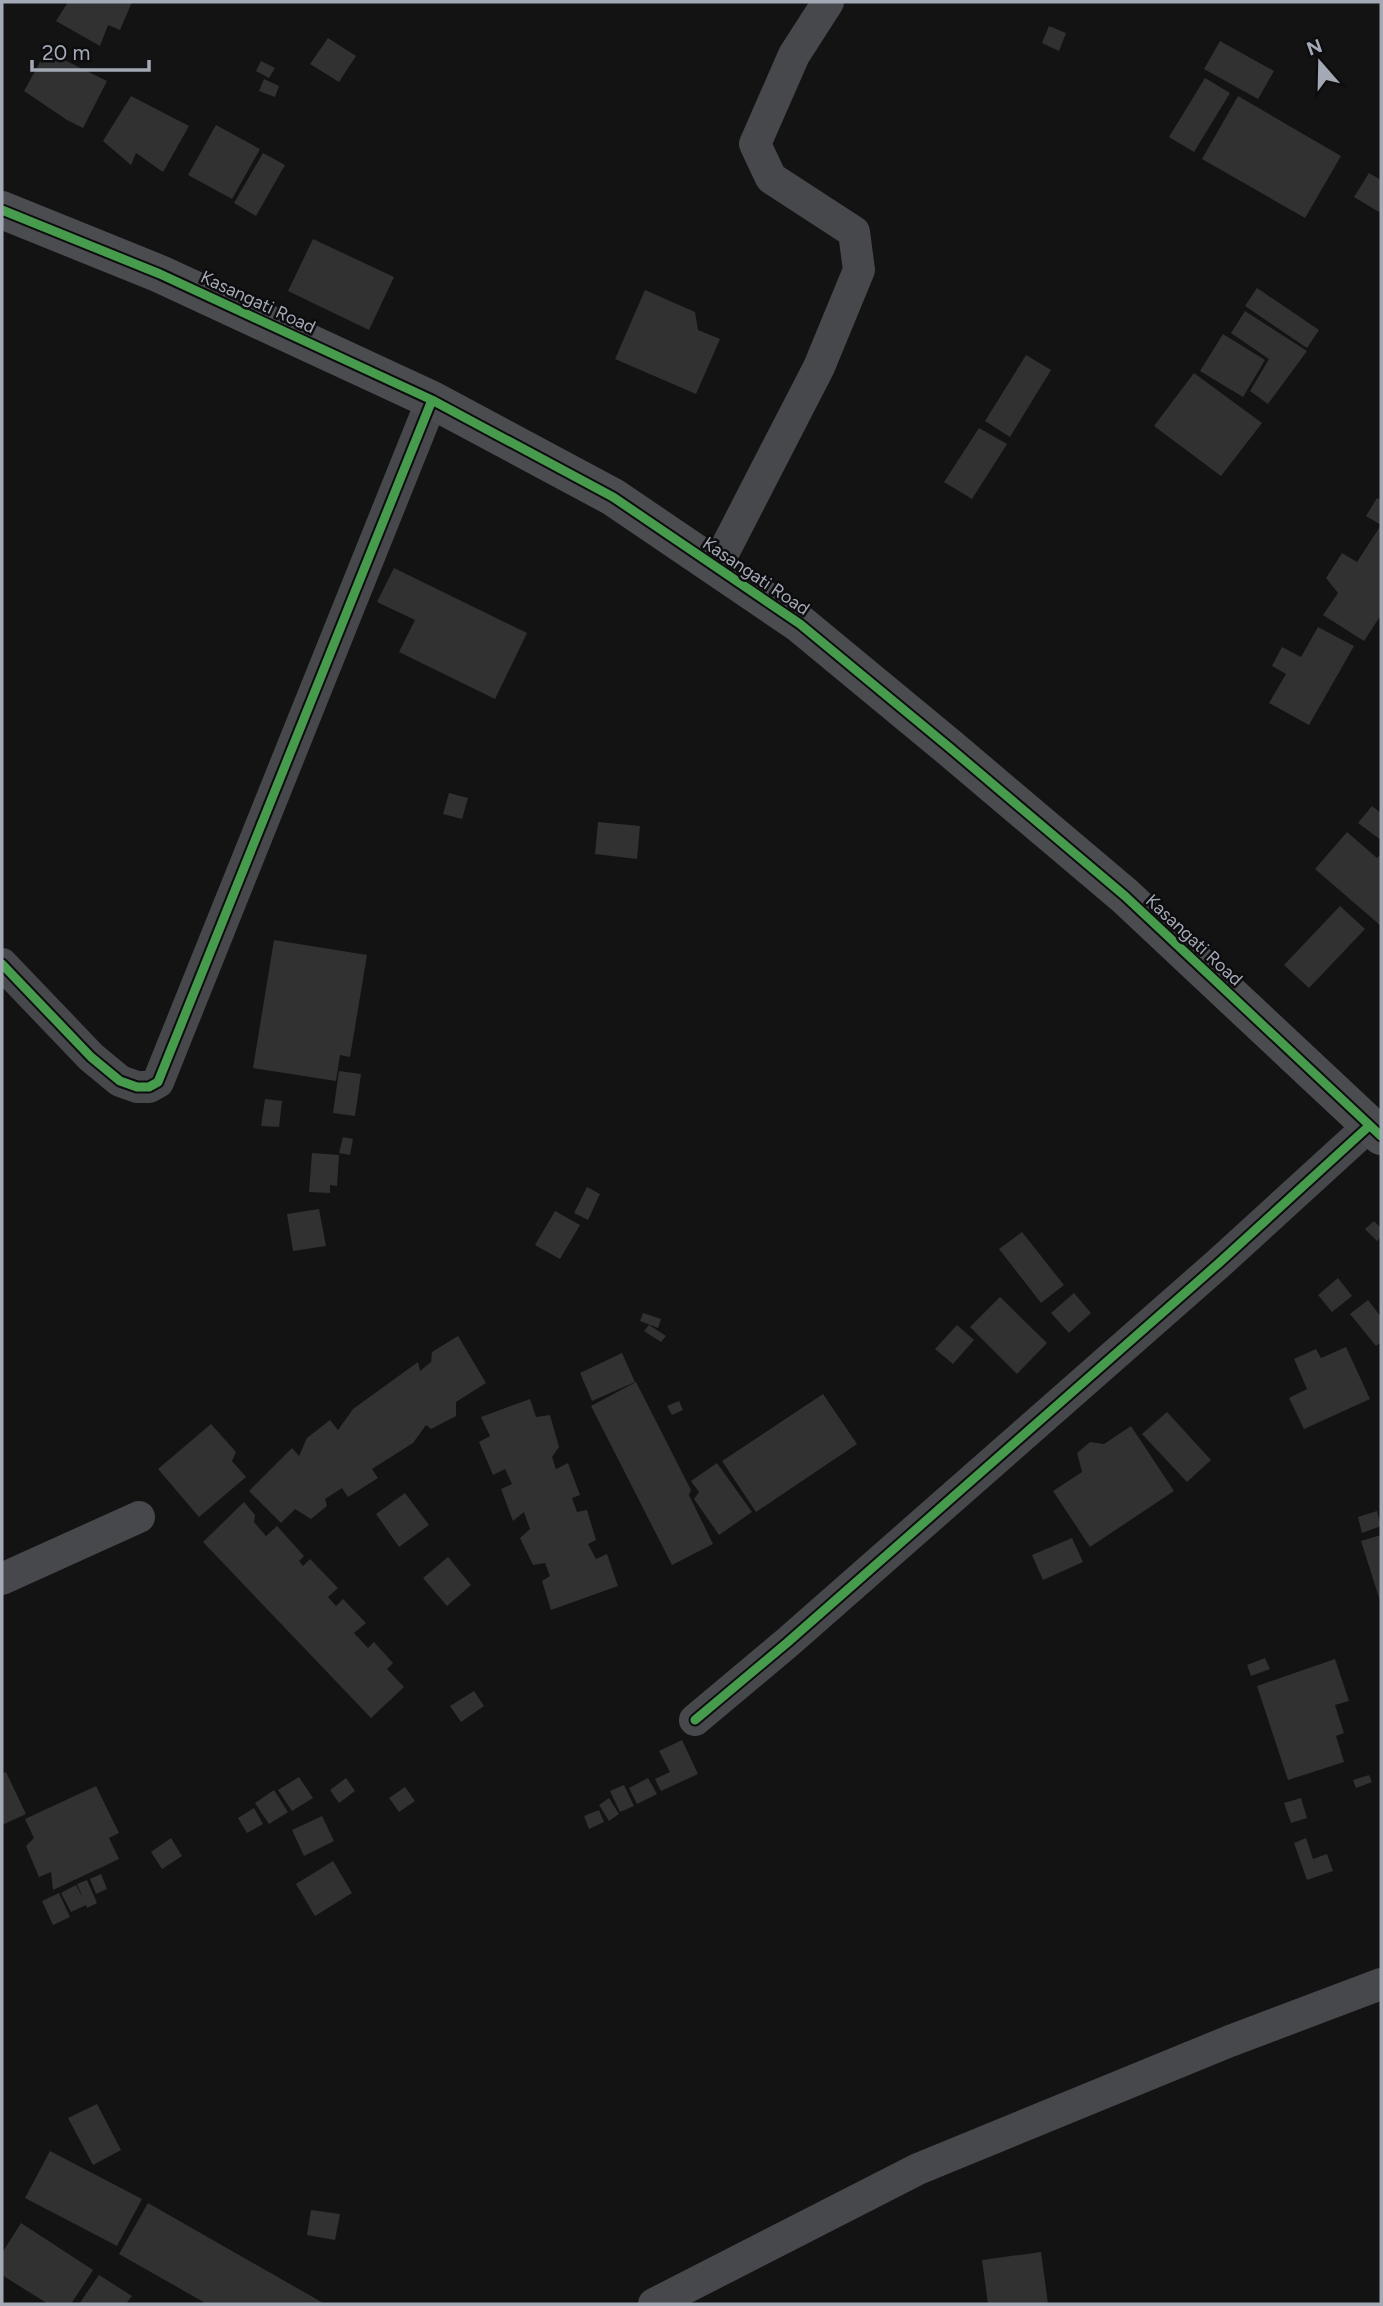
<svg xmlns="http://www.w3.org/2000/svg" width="1383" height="2306" font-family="Figtree,sans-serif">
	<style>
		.building { fill: #313132 }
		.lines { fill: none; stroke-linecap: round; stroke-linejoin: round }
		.street { stroke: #47484c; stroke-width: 32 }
		.secondary { stroke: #4b4c50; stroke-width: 38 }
		.cycleway-casing { stroke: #0d0d0f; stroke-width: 13 }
		.cycleway { stroke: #469c4c; stroke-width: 9 }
		.labels { text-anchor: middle; stroke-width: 5; stroke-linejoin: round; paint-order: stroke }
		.street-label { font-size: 18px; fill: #a3a9b5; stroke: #0d0d0f }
	</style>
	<rect width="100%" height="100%" fill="#131313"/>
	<path class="building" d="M68,2H132L120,30L108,25L100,46L56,21Z
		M1049,26L1066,33L1059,51L1042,43Z
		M328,38L356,56L339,82L310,64Z
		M1220,41L1274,71L1258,99L1204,69Z
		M46,51L107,81L83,128L67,120L24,91Z
		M261,61L275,68L269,78L256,71Z
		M1205,78L1230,93L1194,152L1169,137Z
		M264,79L279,86L275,97L259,91Z
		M131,96L189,126L163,172L136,153L131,165L103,141Z
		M1238,96L1341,156L1305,218L1202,159Z
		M216,125L260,149L232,199L188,175Z
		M263,153L285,165L256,216L234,203Z
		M1369,173L1381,180V209L1379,212L1354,197Z
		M313,239L394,277L369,330L288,291Z
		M1257,288L1319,330L1307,348L1245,306Z
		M645,290L695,312L698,330L720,339L696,394L615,359Z
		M1245,311L1307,351L1268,404L1250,391L1269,359L1231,333Z
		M1223,334L1265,360L1243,397L1200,371Z
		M1026,355L1051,370L1010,437L985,421Z
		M1194,373L1262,423L1221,476L1154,426Z
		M979,428L1007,444L972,499L944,482Z
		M1377,498L1381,500V615L1364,641L1323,615L1338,593L1326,578L1342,553L1357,562L1381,525L1366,516Z
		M394,568L527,633L495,699L399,652L415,620L377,602Z
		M1318,627L1354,646L1309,725L1269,703L1286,674L1272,666L1282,647L1301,657Z
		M449,793L468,798L462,819L443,814Z
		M1372,806L1381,813V840L1358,823Z
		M598,822L640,826L637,859L595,854Z
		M1347,832L1377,858L1381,854V926L1315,869Z
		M1340,906L1365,929L1309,988L1284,965Z
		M274,940L367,955L350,1057L340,1055L336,1081L253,1068Z
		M339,1071L361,1074L355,1116L333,1113Z
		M265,1099L282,1101L279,1127L261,1126Z
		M343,1137L353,1139L350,1155L339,1153Z
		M312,1153L339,1155L337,1186L330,1185V1193L309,1192Z
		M587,1187L600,1194L588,1220L574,1213Z
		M319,1209L326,1246L293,1251L287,1214Z
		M555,1211L580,1225L560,1259L535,1245Z
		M1374,1221L1381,1228V1237L1377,1241L1365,1229Z
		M1022,1232L1064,1285L1041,1303L999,1249Z
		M1338,1278L1352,1296L1332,1312L1318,1295Z
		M1074,1293L1091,1313L1069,1333L1051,1313Z
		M1000,1297L1047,1343L1017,1374L970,1327Z
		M1368,1300L1381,1317V1342L1376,1346L1350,1314Z
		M643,1313L661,1319L658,1328L640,1321Z
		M649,1325L666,1336L661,1342L644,1331Z
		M957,1325L974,1340L953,1364L935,1349Z
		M458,1336L486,1383L456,1402V1416L431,1429L426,1425L413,1443L372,1469L378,1478L348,1497L342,1488L325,1499L327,1506L311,1519L295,1509L281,1523L249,1491L292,1448L299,1456L307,1438L330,1420L338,1430L353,1409L418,1362L420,1371L431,1362L432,1352Z
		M1346,1347L1370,1399L1304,1429L1289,1398L1307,1389L1294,1359L1316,1349L1321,1358Z
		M622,1353L635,1382L592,1401L580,1373Z
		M636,1382L691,1490L689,1495L713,1544L672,1565L591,1406Z
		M823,1394L857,1444L756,1512L722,1461Z
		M530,1399L536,1417L550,1415L559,1447L552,1457L556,1469L568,1463L580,1495L572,1498L577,1512L587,1510L596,1540L588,1544L596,1559L607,1554L618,1586L551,1610L542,1581L550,1576L545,1563L533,1565L520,1538L530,1529L524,1512L513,1521L501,1489L512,1484L505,1469L493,1475L479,1442L490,1436L481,1417Z
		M679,1401L683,1410L672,1415L667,1406Z
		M1167,1412L1211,1460L1187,1482L1142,1434Z
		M211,1424L236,1452L232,1461L246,1477L199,1517L158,1469Z
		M1131,1426L1174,1491L1090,1547L1053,1491L1082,1472L1077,1453L1090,1442L1104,1444Z
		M717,1463L752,1512L719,1535L694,1499L699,1492L691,1481Z
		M405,1493L429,1525L399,1547L376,1514Z
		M244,1502L255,1515L254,1522L266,1536L277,1526L304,1556L299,1561L303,1566L310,1559L338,1588L328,1597L336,1606L343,1599L366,1623L354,1633L368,1648L374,1642L393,1663L387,1669L404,1687L371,1718L203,1542Z
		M1377,1511L1381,1526L1362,1533L1358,1517Z
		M1381,1535V1604L1361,1541Z
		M1072,1538L1083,1562L1043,1580L1032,1555Z
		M448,1557L471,1585L447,1606L423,1578Z
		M1265,1658L1270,1669L1251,1676L1247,1665Z
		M1335,1659L1349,1701L1335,1705L1344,1733L1336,1736L1344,1762L1288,1780L1257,1686Z
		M474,1691L484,1706L461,1722L450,1706Z
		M682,1740L698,1774L661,1791L655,1779L670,1772L659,1751Z
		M6,1772L26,1814L2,1825V1774Z
		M1369,1775L1372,1782L1356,1788L1353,1780Z
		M299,1777L313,1798L292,1811L278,1790Z
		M346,1778L355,1791L339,1803L330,1790Z
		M648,1778L657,1794L637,1804L629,1788Z
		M624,1785L634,1806L620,1812L610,1791Z
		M96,1786L119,1833L109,1838L119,1859L53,1890L51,1872L39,1877L26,1846L34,1838L25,1819Z
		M405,1787L415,1801L399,1812L389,1798Z
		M274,1790L288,1812L269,1824L255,1803Z
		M609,1798L619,1814L609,1821L599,1805Z
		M1301,1798L1307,1818L1291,1823L1284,1803Z
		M254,1808L263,1824L247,1833L238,1818Z
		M599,1810L604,1822L589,1829L584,1816Z
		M322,1816L334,1841L304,1856L292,1830Z
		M171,1838L182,1856L162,1869L151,1852Z
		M1306,1838L1313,1859L1327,1854L1333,1871L1307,1880L1294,1843Z
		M333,1861L352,1893L315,1916L296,1884Z
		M101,1874L107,1889L96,1894L90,1879Z
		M87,1880L97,1903L87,1908L86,1905L71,1912L61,1893L76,1885L83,1898L77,1884Z
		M59,1893L70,1917L53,1925L42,1901Z
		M97,2104L121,2150L93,2165L68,2118Z
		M50,2151L142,2199L117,2246L25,2198Z
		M148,2203L325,2304H207L119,2254Z
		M311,2210L340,2214L335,2240L307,2235Z
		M21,2223L93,2270L71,2304H48L2,2275V2253Z
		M1041,2252L1048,2304H988L982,2260Z
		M99,2275L132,2296L126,2304H79Z"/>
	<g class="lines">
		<path class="street" d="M716,567L819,367L859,270L854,232L771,178L755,144L794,55L828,2
			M2,964L91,1057L120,1081L137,1087H149L158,1082L432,400
			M2,1579L139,1517
			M695,1720L788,1642L1219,1263L1369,1126
			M654,2304L918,2169L1230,2041L1381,1984"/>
		<path class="secondary" d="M2,210L160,274L432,400L613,497L800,624L950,748L1125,896L1381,1136"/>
		<defs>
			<path id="cycleway" d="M2,210L160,274L432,400L613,497L800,624L950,748L1125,896L1381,1136
				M2,964L91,1057L120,1081L137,1087H149L158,1082L432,400
				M695,1720L788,1642L1219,1263L1369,1126"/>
		</defs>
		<use href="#cycleway" class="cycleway-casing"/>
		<use href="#cycleway" class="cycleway"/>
	</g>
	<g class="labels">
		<g class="street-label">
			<text transform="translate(258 302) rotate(25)" y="6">Kasangati Road</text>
			<text transform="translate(756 576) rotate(34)" y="6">Kasangati Road</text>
			<text transform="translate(1194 940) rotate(43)" y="6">Kasangati Road</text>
		</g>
	</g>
	<rect width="1383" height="2306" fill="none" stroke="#a3a9b5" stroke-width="7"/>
	<g transform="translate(1320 63) rotate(340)" stroke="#0d0d0f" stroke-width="5" paint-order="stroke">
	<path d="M0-5L12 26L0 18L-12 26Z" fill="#a3a9b5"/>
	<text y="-10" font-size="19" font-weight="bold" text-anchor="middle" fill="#a3a9b5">N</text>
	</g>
	<path d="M32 60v10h117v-10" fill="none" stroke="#a3a9b5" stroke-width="3.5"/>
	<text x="42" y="60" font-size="21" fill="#a3a9b5" stroke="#0d0d0f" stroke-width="5" paint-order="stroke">20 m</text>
</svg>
